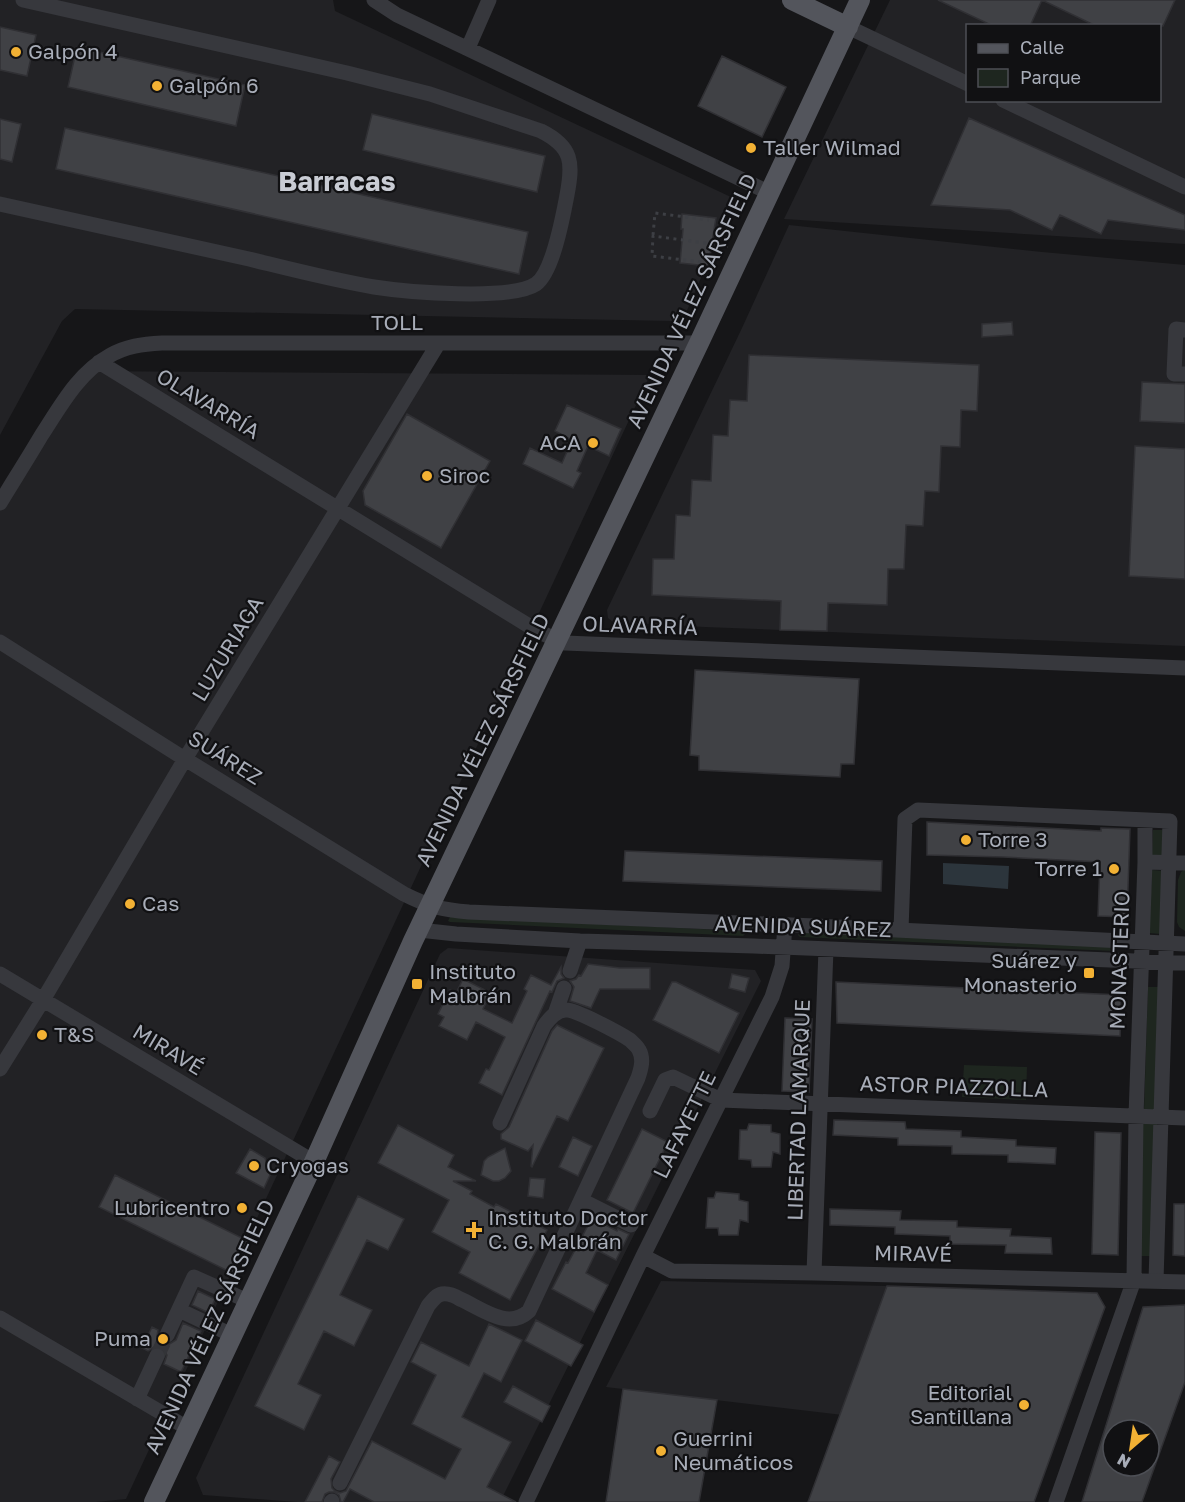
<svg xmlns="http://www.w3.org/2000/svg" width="1185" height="1502" font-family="'Golos Text',sans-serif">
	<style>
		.built { fill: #222225; fill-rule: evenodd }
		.green { fill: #1e261f }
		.water { fill: #2c353c }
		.building { fill: #404145; stroke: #303034; stroke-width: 1.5; fill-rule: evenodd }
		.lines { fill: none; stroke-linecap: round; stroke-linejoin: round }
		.minor-tunnel { stroke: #333438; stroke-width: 15; stroke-dasharray: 15 8; stroke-linecap: butt }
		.path { stroke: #3d3f44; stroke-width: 3; stroke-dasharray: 3 4.5; stroke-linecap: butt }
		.minor { stroke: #37383d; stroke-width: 15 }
		.major { stroke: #53555c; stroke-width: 20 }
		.poi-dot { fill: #f2b134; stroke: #111113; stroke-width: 2 }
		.labels { text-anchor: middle; stroke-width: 4.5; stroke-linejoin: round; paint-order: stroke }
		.poi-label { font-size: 21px; fill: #a8adb8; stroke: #111113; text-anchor: start }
		.street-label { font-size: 21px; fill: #a8adb8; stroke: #111113 }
		.district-label { font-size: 27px; font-weight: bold; fill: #c9ccd4; stroke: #111113 }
	</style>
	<rect width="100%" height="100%" fill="#161618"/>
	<path class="built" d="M0,0H333L335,11L733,198L713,250L685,315L672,321L75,309L62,321L0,435Z
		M890,0H1185V244L784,219ZM968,26H1160V100H968Z
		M789,225L1042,252L1185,265V646L705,627L613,622L608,618L607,610L742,328Z
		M79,371L650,375L126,1499L96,1502H0V505Z
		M448,948L755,970L761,981L500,1502H297L203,1495L196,1478L440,954Z
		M661,1281L887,1286L843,1415L606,1387Z"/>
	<path class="green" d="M1153,830H1164L1163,858L1152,857Z
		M1185,869V931L1179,927L1177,922L1178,880L1181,872Z
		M1152,870L1164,871L1161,934L1149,933Z
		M450,917L743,931L745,934L743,936L450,922L448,921Z
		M800,932L1115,947L1116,949L1114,951L800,937L798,935Z
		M1148,987H1162L1157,1111H1144Z
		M964,1065L1027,1067L1026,1100L962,1097Z
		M1143,1123L1157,1124L1151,1256H1137Z"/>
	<path class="water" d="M943,863L1009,866L1008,889L943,884Z"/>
	<path class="building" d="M938,0H1175L1163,26H1096L1042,0L1030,26H993Z
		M0,27L36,35L27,76L0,70Z
		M77,47L245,85L236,126L68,87Z
		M722,56L786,87L762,137L698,106Z
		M372,114L545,156L537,192L363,150Z
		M969,118L1185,215V230L1108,220L1101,234L1060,215L1052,230L1010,210L931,205Z
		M0,119L21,124L12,162L0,159Z
		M65,128L528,232L519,274L56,169Z
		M682,214L716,218L708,266L680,263L683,229H681Z
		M1012,322L1013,335L982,337V324Z
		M749,355L979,365L977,411L961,410L960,447L941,446L939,492L925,491L923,526L906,525L904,569H888L887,605L828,603L827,631L780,630L781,601L652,595L653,559H674L676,515L690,516L692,480L711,481L713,435L728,436L730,400L747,401Z
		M1142,382L1185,384V423L1140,421Z
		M567,405L621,429L609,456L588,446L577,471L581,473L573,488L523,464L530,448L562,463L572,440L555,431Z
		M407,414L490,461L441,548L365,505L363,491Z
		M1135,446L1185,449V579L1129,576Z
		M695,670L859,679L854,764H841L840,777L699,770V756L690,755Z
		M927,822L1101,831V828L1130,829L1127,917L1098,916L1100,862L1003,857L927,855Z
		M625,851L882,861L881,891L623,881Z
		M588,964L620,968H650V989H600L591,1008L570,1001L574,987L570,981L576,979L579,975L581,976Z
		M561,967V974L564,978L557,981L552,992L550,991L502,1095L479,1083L486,1069L489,1070L505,1037L476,1022L467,1040L439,1026L444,1017L438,1014L450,990L456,993L463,979L491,993L483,1009L512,1023L527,991L524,989L531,975L551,985Z
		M732,974L749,978L745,992L729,988Z
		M672,982H676L739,1013L719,1053L653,1020Z
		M836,982L1121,995L1120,1036L837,1023Z
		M785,1018L812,1019L809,1092L782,1091Z
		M557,1025L604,1048L568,1121L557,1116L532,1167L531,1166L533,1145L528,1151L501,1139V1134L509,1127L552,1031Z
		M834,1120L905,1122L906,1129L961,1131V1137L1016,1140V1146L1056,1148L1055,1164L1008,1162V1155L952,1154V1146L898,1145V1138L833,1135Z
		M749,1124L771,1125V1132L780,1134V1154L773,1152L771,1167H752L751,1160L739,1159L740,1130H747Z
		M398,1125L454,1155L448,1167L476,1181H453L472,1191L470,1194L494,1207L496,1204L547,1230L510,1300L459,1273L470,1252L432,1232L449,1200L378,1163Z
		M642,1129L668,1142L633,1213L607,1200Z
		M1095,1132L1121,1133L1118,1255L1092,1254Z
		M573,1137L592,1146L578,1176L559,1167Z
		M505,1148L511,1171L505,1178L499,1181H493L481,1175L484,1161L488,1157Z
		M250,1149L265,1158L270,1175L264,1188L236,1173Z
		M115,1175L248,1241L232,1273L99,1207Z
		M530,1178L545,1179L543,1198L528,1196Z
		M716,1192L739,1194V1200L748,1202V1222L740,1220L738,1235H719L718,1228H706L708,1198H714Z
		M358,1196L404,1219L388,1250L367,1240L340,1295L372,1310L354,1346L324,1331L298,1384L321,1395L304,1430L255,1406Z
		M1174,1204H1185V1256L1173,1255Z
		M830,1209L901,1211L900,1220L957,1221V1227L1011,1229L1010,1236L1051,1238L1052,1254L1005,1253L1006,1245L950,1244V1236L895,1234V1227L830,1225Z
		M592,1218L617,1231L618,1229L629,1234L616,1260L597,1250L586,1273L608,1285L594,1312L552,1289L566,1262L568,1263Z
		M887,1286L1097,1293L1105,1307L1034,1502H808Z
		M198,1291L215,1299L209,1313L192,1305Z
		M1185,1305V1382L1142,1502H1082L1143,1307ZM1113,1430H1149V1466H1113Z
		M536,1320L583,1345L571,1366L525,1341Z
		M183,1323L201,1331L181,1372L164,1364L167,1355L162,1347L156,1346L148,1351L142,1348L152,1327L158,1330L157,1336L159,1341L163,1344L168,1345L176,1340Z
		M489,1324L522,1340L501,1382L484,1373L462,1417L511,1442L487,1487L516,1502H374L350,1489L343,1502H341L339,1495L334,1492H329L325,1494L322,1502H305L329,1456L340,1462L331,1479L332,1488L335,1491L340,1493L346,1491L372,1441L445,1479L461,1449L412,1424L436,1375L411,1362L421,1342L469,1366Z
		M513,1386L550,1406L542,1422L504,1402Z
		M623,1389L717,1400L699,1502H606Z"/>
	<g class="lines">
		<path class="minor-tunnel" d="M157,1356L167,1335"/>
		<path class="path" d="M653,235L655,213L709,220
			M701,262L652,256L653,236L728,246"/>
		<path class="minor" d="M374,0L397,15L770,193
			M848,27L968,84
			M468,48L489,0
			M1003,100L1185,187
			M0,204C83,223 166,241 249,259C290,269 332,280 374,287C406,292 511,301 536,284C553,272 563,216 567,195C573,163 573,147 541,131L430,94L347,73L23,0
			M1185,330L1176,329L1174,374H1185
			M99,362L539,632L565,643L1185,668
			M0,503C14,480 28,458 41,436C60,407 78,373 109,356C126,346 143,344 162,343H699
			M0,642L185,759L404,894C428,906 442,910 469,912L815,926L1185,944
			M1145,862L1185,863
			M419,930L456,934L580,941L754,946L1185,963
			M901,930L905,819L918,810L1170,821L1156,1281
			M570,971L580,941
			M0,974L314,1162
			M555,1014L564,988
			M0,1069L43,1000L185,759L438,344
			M650,1111L665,1080L673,1077L721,1100L1185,1118
			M581,1200L631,1225
			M643,1256L672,1271L814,1273L1185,1282
			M814,1273L826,949
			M179,1310L232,1335
			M0,1318L189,1429
			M167,1335L194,1277L248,1301
			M137,1399L157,1356
			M340,1483L428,1306C432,1301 436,1295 442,1294C448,1293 455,1296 460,1299C481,1308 508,1331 529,1311L638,1078C641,1069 644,1059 639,1050C637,1046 633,1043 630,1040C621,1034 575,1009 566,1010C556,1010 549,1019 544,1026L500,1123
			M331,1502L332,1501
			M526,1502L643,1256L772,997L782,966L785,925
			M1056,1502L1134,1280L1136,1116L1145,862V820"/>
		<path class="major" d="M792,0L848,27
			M154,1502L314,1162L413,941L699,343L860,0"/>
	</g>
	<g class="poi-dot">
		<circle cx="16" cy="52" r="6"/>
		<circle cx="157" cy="86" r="6"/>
		<circle cx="751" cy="148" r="6"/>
		<circle cx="593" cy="443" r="6"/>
		<circle cx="427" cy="476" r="6"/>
		<circle cx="966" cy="840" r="6"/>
		<circle cx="1114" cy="869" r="6"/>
		<circle cx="130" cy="904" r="6"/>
		<rect x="1083" y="967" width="12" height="12" rx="3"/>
		<rect x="411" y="978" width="12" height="12" rx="3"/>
		<circle cx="42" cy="1035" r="6"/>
		<circle cx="254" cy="1166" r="6"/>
		<circle cx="242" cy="1208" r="6"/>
		<path d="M471 1221h6v6h6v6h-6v6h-6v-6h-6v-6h6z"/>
		<circle cx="163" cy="1339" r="6"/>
		<circle cx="1024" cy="1405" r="6"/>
		<circle cx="661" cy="1451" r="6"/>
	</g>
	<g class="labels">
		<g class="poi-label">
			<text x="28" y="59">Galpón 4</text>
			<text x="169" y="93">Galpón 6</text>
			<text x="763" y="155">Taller Wilmad</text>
			<text x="581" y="450" text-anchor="end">ACA</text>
			<text x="439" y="483">Siroc</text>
			<text x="978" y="847">Torre 3</text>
			<text x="1102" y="876" text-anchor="end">Torre 1</text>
			<text x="142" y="911">Cas</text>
			<text x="1077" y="968" text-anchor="end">Suárez y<tspan x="1077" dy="24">Monasterio</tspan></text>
			<text x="429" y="979">Instituto<tspan x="429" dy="24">Malbrán</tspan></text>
			<text x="54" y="1042">T&amp;S</text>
			<text x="266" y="1173">Cryogas</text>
			<text x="230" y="1215" text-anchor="end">Lubricentro</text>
			<text x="488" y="1225">Instituto Doctor<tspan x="488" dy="24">C. G. Malbrán</tspan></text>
			<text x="151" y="1346" text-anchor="end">Puma</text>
			<text x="1012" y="1400" text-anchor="end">Editorial<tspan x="1012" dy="24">Santillana</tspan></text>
			<text x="673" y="1446">Guerrini<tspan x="673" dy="24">Neumáticos</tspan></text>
		</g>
		<g class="street-label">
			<text transform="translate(692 301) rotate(-65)" y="7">AVENIDA VÉLEZ SÁRSFIELD</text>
			<text x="397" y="330">TOLL</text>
			<text transform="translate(208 404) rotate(31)" y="7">OLAVARRÍA</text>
			<text transform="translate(640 626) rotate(2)" y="7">OLAVARRÍA</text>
			<text transform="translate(228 649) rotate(-59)" y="7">LUZURIAGA</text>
			<text transform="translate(483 740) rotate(-64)" y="7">AVENIDA VÉLEZ SÁRSFIELD</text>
			<text transform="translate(225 758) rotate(32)" y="7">SUÁREZ</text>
			<text transform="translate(803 927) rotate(2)" y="7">AVENIDA SUÁREZ</text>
			<text transform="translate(1120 960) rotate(-88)" y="7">MONASTERIO</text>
			<text transform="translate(168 1050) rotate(31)" y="7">MIRAVÉ</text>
			<text transform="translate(954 1087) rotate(2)" y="7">ASTOR PIAZZOLLA</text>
			<text transform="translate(799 1110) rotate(-88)" y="7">LIBERTAD LAMARQUE</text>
			<text transform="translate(685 1125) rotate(-64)" y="7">LAFAYETTE</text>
			<text transform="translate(913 1254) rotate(1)" y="7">MIRAVÉ</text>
			<text transform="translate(210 1327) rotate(-65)" y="7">AVENIDA VÉLEZ SÁRSFIELD</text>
		</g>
		<g class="district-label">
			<text x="337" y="191">Barracas</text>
		</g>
	</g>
	<rect x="966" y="24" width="195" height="78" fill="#111113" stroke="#4d4f55" stroke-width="1.5"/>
	<rect x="978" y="44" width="30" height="9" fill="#53555c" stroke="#4d4f55" stroke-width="1.5"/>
	<text x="1020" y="54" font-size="18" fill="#a8adb8">Calle</text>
	<rect x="978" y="69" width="30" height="18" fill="#1e261f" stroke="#4d4f55" stroke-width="1.5"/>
	<text x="1020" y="84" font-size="18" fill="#a8adb8">Parque</text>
	<g transform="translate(1131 1448) rotate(209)"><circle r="28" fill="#111113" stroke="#4d4f55" stroke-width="1.5"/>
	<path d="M0-4.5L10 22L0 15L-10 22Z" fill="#f2b134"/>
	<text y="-9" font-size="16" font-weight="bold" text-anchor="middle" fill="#a8adb8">N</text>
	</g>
</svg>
